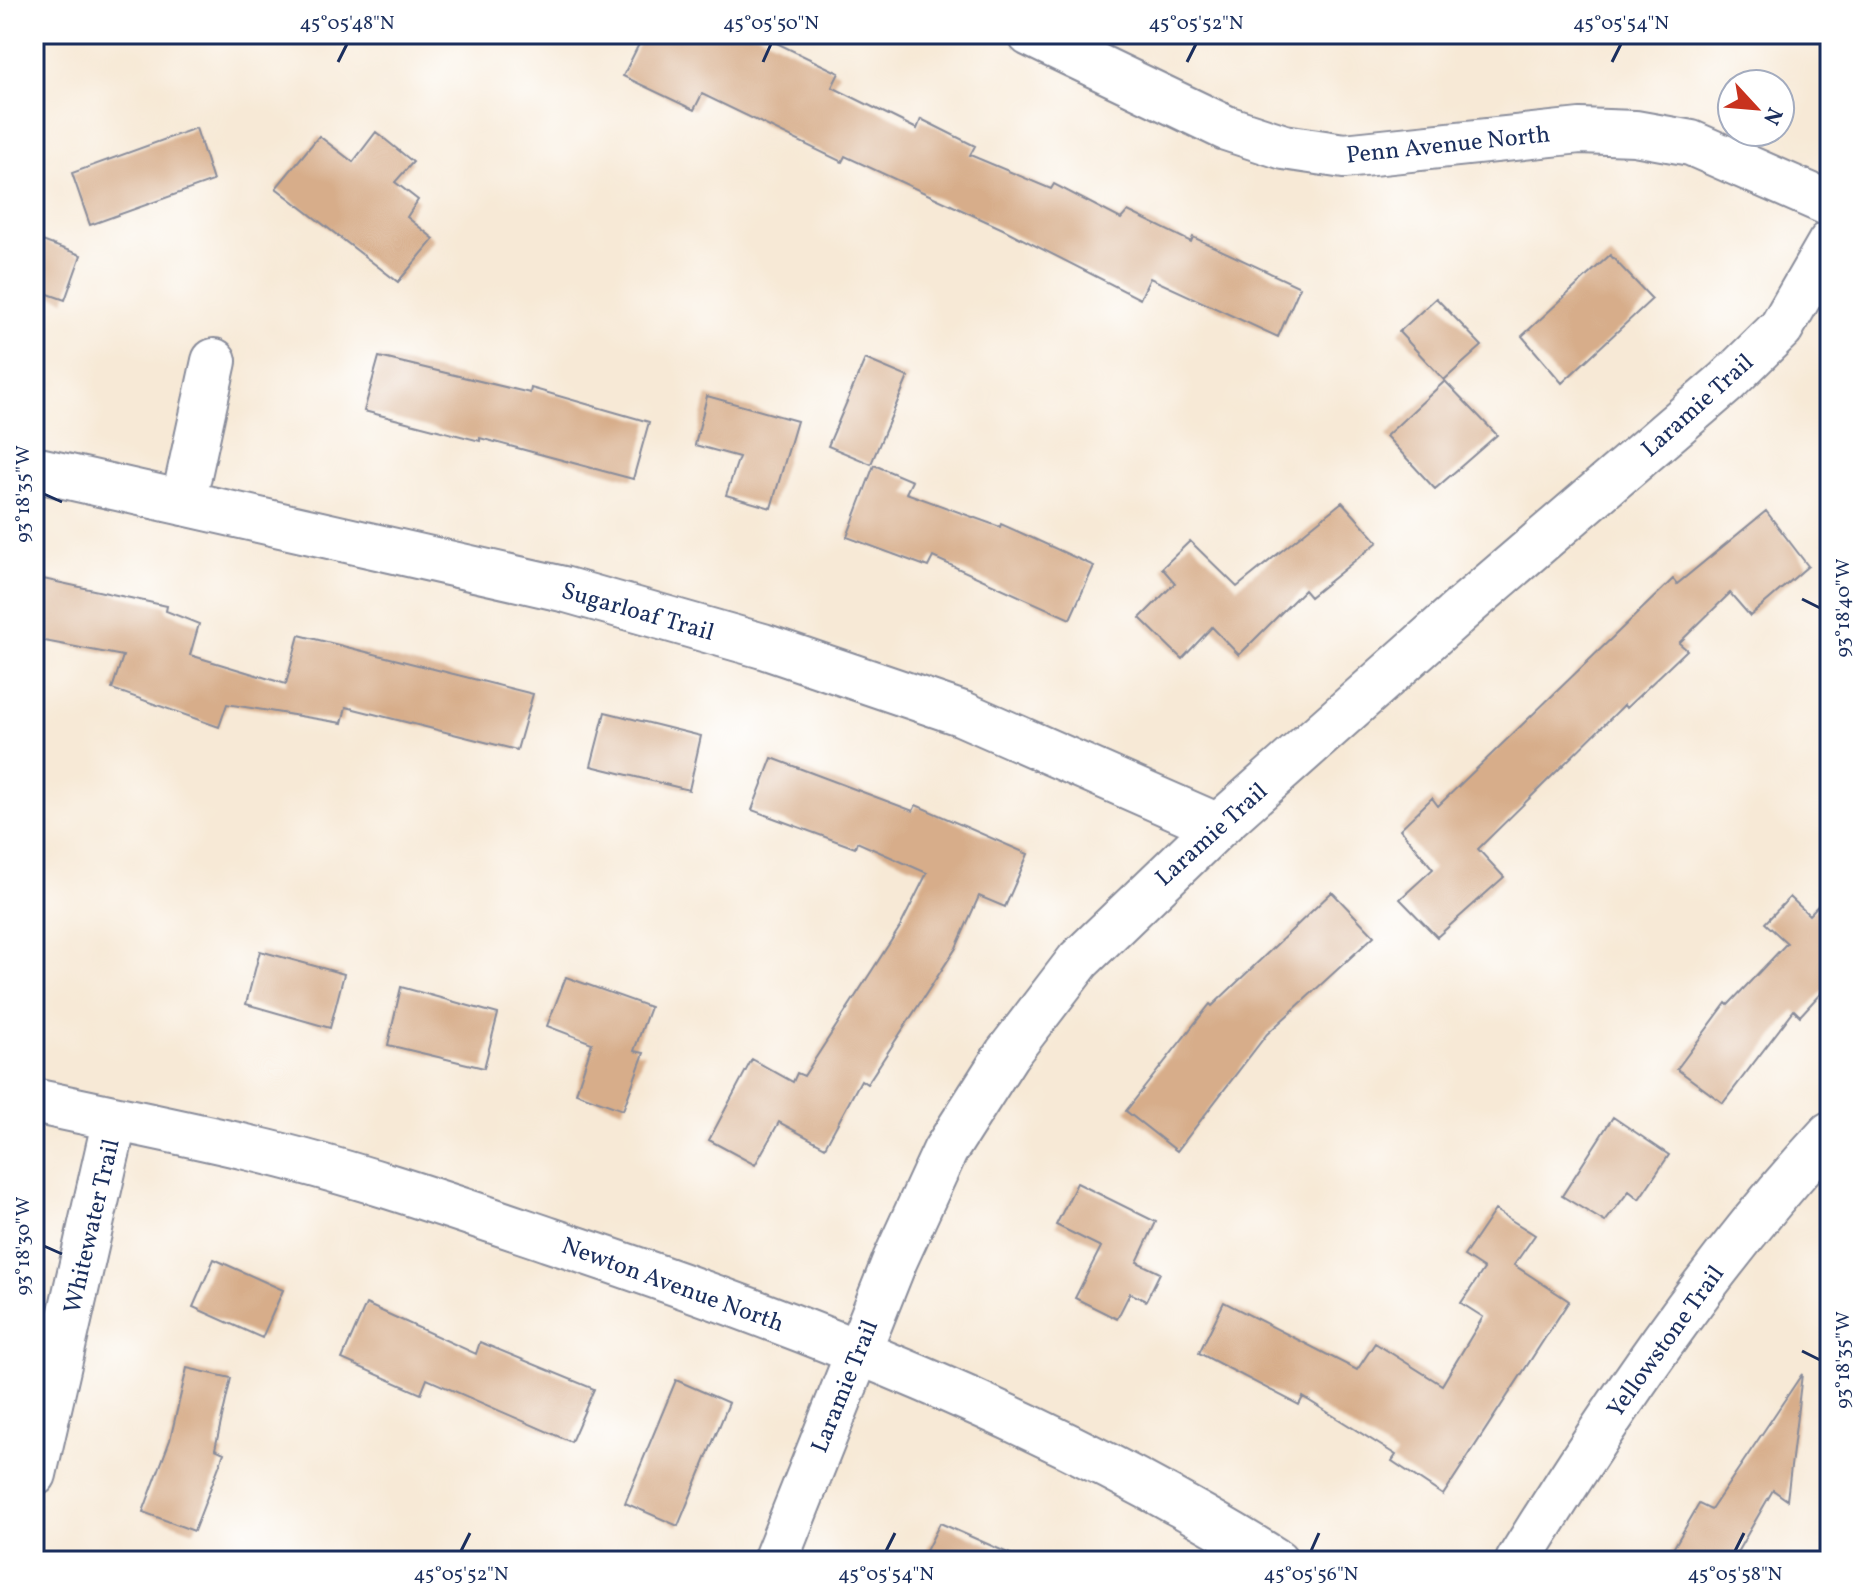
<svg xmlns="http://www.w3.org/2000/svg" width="1864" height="1595" font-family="Vollkorn,serif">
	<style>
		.building { fill: #d7ad8a }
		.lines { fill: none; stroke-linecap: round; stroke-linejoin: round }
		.minor-casing { stroke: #898c9a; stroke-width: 48 }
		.minor { stroke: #fff; stroke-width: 44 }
		.ticks { fill: none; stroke: #1b2f5e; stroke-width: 3 }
		.labels { text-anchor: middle; stroke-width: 6; stroke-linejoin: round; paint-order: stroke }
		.street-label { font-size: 24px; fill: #1b2f5e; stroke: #fff }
		.neatline { fill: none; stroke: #1b2f5e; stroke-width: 3 }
		.ticks-label { font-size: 20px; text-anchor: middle; fill: #1b2f5e }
	</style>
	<rect width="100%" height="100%" fill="#fff"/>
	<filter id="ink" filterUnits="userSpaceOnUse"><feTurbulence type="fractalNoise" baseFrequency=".0125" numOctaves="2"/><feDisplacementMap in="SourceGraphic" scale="16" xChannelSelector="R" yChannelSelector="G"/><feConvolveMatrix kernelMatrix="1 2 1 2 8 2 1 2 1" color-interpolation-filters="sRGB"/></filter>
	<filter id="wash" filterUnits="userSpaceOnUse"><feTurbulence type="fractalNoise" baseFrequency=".006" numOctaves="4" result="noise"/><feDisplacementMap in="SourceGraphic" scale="32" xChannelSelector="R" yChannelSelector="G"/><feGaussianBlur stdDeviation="1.8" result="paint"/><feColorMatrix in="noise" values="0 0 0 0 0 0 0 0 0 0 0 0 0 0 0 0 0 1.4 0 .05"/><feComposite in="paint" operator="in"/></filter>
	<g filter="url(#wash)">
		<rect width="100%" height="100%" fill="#f7e9d6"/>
		<g id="blocks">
			<path class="building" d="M644,34H758L839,73L832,87L917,129L921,119L975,146L970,155L1051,189L1054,184L1121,219L1128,211L1191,242L1193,237L1300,287L1278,337L1150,278L1140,299L1003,229L845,156L842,162L702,94L694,110L623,76Z
				M196,128L213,181L90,225L72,173Z
				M376,132L413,162L395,182L418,200L407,217L434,239L398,282L276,188L319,136L353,162Z
				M34,238L81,255L65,300L34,289Z
				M1610,255L1652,299L1562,383L1522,336Z
				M1436,298L1482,346L1444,380L1399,332Z
				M379,357L530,393L531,388L649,422L633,479L480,438V441L364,411Z
				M865,359L908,377L871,464L828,446Z
				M1445,381L1497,435L1435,489L1386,436Z
				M707,396L797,421L771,508L726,495L739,457L695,445Z
				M874,465L912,481L906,493L1000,527L1001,524L1094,566L1070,619L933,557L928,567L847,537Z
				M1342,502L1378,542L1310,597L1304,590L1239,655L1212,627L1182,659L1140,618L1175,583L1162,568L1190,541L1237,587Z
				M1766,511L1808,566L1750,616L1730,593L1679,643L1687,650L1626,708L1624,705L1478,849L1504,877L1437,937L1400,899L1433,869L1400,829L1432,798L1438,806L1673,579L1677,584Z
				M34,577L167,606L166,611L199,624L190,655L286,684L299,635L533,694L517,750L346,707L342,723L227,704L219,727L112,689L123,656L34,639Z
				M605,712L701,736L689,790L591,766Z
				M772,758L913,811L916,805L1028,854L1005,907L979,896L956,948L867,1084L861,1080L825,1147L779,1122L755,1165L709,1140L752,1059L793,1082L797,1073L804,1076L900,927L927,873L857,842L855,848L752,810Z
				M1332,892L1374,936L1267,1034L1177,1151L1126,1111L1210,1004L1212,1006Z
				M1830,893V983L1800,1016L1794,1010L1723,1103L1677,1069L1726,1003L1728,1005L1787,943L1765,923L1790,897L1809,915Z
				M260,951L344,974L330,1028L246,1004Z
				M566,977L650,1007L634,1051L644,1053L623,1110L576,1093L592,1043L547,1026Z
				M401,987L498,1014L484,1068L388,1045Z
				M1613,1117L1669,1155L1639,1199L1629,1191L1605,1222L1562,1196Z
				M1077,1183L1156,1222L1137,1262L1160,1273L1146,1301L1130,1293L1117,1319L1075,1298L1101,1247L1056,1225Z
				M1495,1210L1535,1235L1514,1265L1569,1301L1443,1495L1392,1461L1396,1455L1303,1397L1299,1405L1199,1353L1224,1302L1357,1370L1375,1343L1442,1385L1483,1317L1461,1303L1484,1269L1464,1256Z
				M214,1259L283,1290L262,1338L193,1307Z
				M366,1304L476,1354L480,1342L594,1389L571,1442L427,1379L421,1394L342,1359Z
				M187,1368L231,1378L215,1449L224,1453L194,1531L143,1512L170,1440Z
				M1802,1374L1787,1500L1773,1490L1732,1561H1666L1699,1504L1711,1510Z
				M676,1380L729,1403L678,1526L625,1503Z
				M940,1523L1026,1561H921Z"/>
		</g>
	</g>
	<g filter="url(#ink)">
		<use href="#blocks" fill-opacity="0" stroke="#898c9a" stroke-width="2"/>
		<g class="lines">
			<defs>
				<path id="minor" d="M1030,34L1226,128L1284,147L1344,156L1580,131L1635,133L1691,143L1830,204
					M34,469L563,589L763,646L963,714L1218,826
					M183,503L214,361
					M34,1101C106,1117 178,1131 250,1148C350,1171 453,1207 550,1240C800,1323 1052,1421 1276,1561
					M34,1474L115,1119
					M775,1561L895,1260L945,1151L1007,1054L1079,960L1218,826L1470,602L1725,383L1781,328L1830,243
					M1518,1561C1611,1411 1710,1264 1830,1134"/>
			</defs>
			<use href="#minor" class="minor-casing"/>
			<use href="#minor" class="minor"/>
		</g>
	</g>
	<path class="ticks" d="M338,62L347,44M763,62L771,44M1187,62L1196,44M1612,62L1621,44M44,494L62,502M1802,599L1820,608M44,1246L62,1254M1802,1351L1820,1360M461,1551L470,1533M886,1551L895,1533M1311,1551L1319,1533M1735,1551L1744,1533"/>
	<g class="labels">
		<g class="street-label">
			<text transform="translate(1448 144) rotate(-6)" y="8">Penn Avenue North</text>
			<text transform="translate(1697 405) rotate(-42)" y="8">Laramie Trail</text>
			<text transform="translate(638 611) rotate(16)" y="8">Sugarloaf Trail</text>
			<text transform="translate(1211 834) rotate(-42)" y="8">Laramie Trail</text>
			<text transform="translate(91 1226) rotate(-77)" y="8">Whitewater Trail</text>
			<text transform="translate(673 1284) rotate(20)" y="8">Newton Avenue North</text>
			<text transform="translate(1665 1341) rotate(-54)" y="8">Yellowstone Trail</text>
			<text transform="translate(844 1386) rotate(-68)" y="8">Laramie Trail</text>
		</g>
	</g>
	<rect width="1864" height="1595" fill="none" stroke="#fff" stroke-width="88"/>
	<g transform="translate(1756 108) rotate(116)"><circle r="38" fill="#ffffff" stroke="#a4acbf" stroke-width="2"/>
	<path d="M0-6L14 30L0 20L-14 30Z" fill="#c8321e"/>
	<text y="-12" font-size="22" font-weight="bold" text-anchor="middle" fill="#1b2f5e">N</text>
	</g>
	<rect x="44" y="44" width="1776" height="1507" class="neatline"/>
	<g class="ticks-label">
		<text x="347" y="29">45°05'48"N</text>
		<text x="771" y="29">45°05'50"N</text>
		<text x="1196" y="29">45°05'52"N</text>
		<text x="1621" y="29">45°05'54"N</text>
		<text transform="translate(22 494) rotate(-90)" y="7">93°18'35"W</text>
		<text transform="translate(1842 608) rotate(-90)" y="7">93°18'40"W</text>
		<text transform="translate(22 1246) rotate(-90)" y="7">93°18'30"W</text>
		<text transform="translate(1842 1360) rotate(-90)" y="7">93°18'35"W</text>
		<text x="461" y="1580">45°05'52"N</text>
		<text x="886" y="1580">45°05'54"N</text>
		<text x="1311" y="1580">45°05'56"N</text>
		<text x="1735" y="1580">45°05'58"N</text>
	</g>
</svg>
